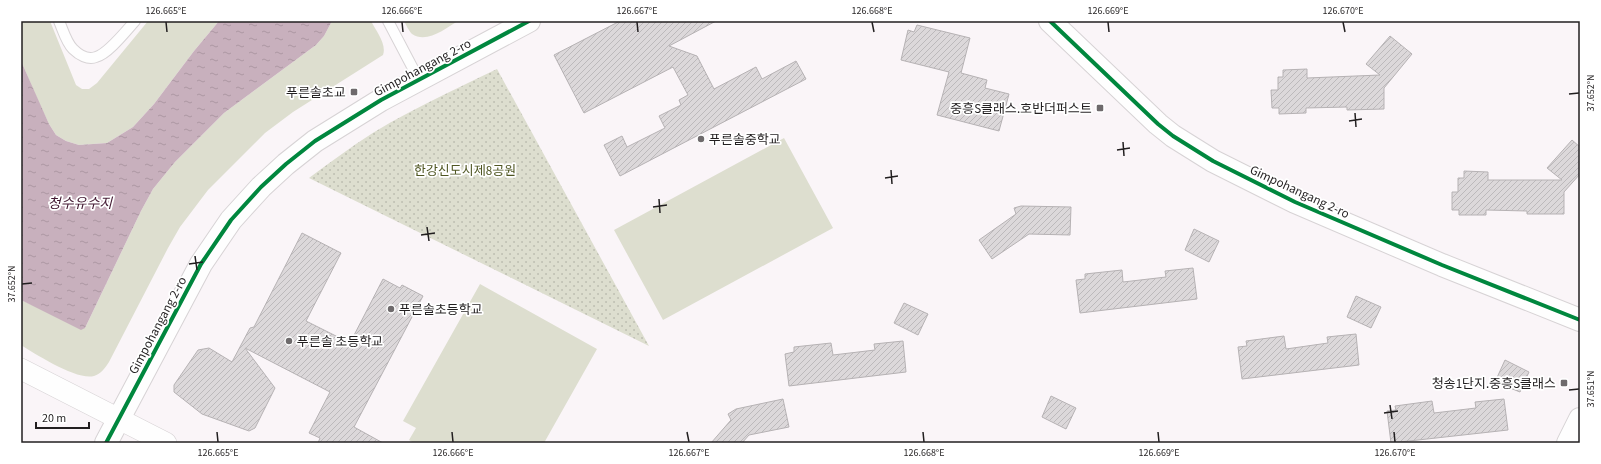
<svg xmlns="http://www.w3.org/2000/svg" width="1601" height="464" font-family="'Source Sans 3','Noto Sans KR',sans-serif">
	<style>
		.green { fill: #dddecf }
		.park { fill: url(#park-dots) }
		.water { fill: url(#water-ripples) }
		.building { fill: url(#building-hatch); stroke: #b6b2b4 }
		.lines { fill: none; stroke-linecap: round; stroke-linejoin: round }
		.service-casing { stroke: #d7d3d5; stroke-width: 12 }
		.minor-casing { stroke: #d7d3d5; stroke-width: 22 }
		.tertiary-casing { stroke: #d7d3d5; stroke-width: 24 }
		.service { stroke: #fefefe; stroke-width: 10 }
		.minor { stroke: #fefefe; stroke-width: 21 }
		.tertiary { stroke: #fefefe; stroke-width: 22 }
		.cycleway-casing { stroke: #fff; stroke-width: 6 }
		.cycleway { stroke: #00873e; stroke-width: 4 }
		.ticks { fill: none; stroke: #221f20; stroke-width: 1.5 }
		.poi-dot { fill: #6e6a6c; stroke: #fff; stroke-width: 1.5 }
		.labels { text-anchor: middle; stroke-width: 3.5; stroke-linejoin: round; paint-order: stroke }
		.street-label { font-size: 13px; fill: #221f20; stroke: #fff }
		.poi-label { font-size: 13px; fill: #221f20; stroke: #fff; text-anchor: end }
		.park-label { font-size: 13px; fill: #4f5622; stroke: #fff }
		.water-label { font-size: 14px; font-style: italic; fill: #421831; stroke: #fff }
		.neatline { fill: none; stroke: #221f20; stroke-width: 1.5 }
		.ticks-label { font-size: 10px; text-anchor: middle; fill: #221f20 }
	</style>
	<defs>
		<pattern id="park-dots" width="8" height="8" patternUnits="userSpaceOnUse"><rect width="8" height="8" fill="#dddecf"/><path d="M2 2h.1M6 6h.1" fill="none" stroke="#bdbeb1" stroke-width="1.8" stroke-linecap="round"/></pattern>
		<pattern id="water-ripples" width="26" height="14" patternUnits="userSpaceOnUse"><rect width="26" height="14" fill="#c8b0bd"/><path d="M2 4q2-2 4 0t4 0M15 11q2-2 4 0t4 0" fill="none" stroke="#ac97a2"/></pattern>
		<pattern id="building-hatch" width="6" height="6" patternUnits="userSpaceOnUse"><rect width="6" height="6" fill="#dcd8da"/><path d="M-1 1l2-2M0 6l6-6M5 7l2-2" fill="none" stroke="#bcb9bb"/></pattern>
	</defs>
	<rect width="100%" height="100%" fill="#faf5f8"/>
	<path class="green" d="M21,21H50L76,85L82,89H89L97,83L148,21H219L194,51L154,104L133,127L107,143L79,145L66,141L56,135L49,124L40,105L21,61Z
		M332,21H371C376,31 387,44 383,55L293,112L265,133L208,190L180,227L168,248L109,362C105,368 101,374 94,376C78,381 35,354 21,345V300L85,328L141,211L153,189L175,162L224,113L316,45L324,36Z
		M404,21H458C446,28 427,44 412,34C409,31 406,25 404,21Z
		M784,138L833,228L663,320L614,230Z
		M480,284L597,349L544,443H414L409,440L416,428L403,421Z"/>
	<path class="park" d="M497,69L649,346L309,178C324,167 340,155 356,144C400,114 450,92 497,69Z"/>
	<path class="water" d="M219,21H332L324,36L316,45L224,113L175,162L153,189L141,211L85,328L81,330L21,300V61L49,124L56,135L66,141L79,145L107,143L133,127L154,104L194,51Z"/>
	<path class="building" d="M620,21H716L669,46L697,56L714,89L756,67L762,79L796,61L806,79L620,176L604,145L622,136L627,147L665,128L659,116L681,105L679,100L688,95L673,67L584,113L554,55Z
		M917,25L970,38L961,73L987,80L985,88L1009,94L999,131L937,115L949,72L901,60L908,30L914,32Z
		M1390,36L1412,54L1384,88V109L1347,110V107L1306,108V113L1279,114V108H1272L1271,90H1278V77H1283V70L1307,69V78L1380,75L1366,64Z
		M1572,140L1580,147V174L1564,192V214H1527V211L1486,210V215H1459V210H1452V192H1458V178H1464V171L1488,172V180H1562L1547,168Z
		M1021,206L1071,207L1070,235L1029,234L992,259L979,240L1016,214L1014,208Z
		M1194,229L1219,241L1209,262L1185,250Z
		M302,233L341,253L306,321L350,343L383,279L400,288L402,285L423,296L354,427L383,443H318L320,438L309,433L330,392L245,348L275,388L255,428L249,431L202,414L174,392V385L198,350L209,348L232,362L250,328L254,327Z
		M1193,268L1197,299L1080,313L1076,280L1085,279V274L1122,270L1123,282L1166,277L1165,271Z
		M1356,296L1381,307L1371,328L1347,317Z
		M904,303L928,314L918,335L894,323Z
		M1356,334L1359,365L1242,379L1238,347L1247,346L1246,341L1284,336L1286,349L1328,343L1327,337Z
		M903,341L906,372L789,386L785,354L794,352V347L831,343L833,355L875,350L874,344Z
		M1505,360L1529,372L1520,392L1495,382Z
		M1051,396L1076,408L1066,429L1042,417Z
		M783,399L789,427L749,435L742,443H711L731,420L728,414L736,409Z
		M1504,399L1508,430L1391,443L1387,411L1396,410L1395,406L1432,401L1434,413L1476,408L1475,402Z"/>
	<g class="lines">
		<defs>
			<path id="service" d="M59,21C63,30 66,42 73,49C79,55 88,60 96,57C108,54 126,31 135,21
				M388,21L419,80"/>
			<path id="minor" d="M21,369L166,443"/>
			<path id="tertiary" d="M1050,21L1158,124L1173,136L1213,161L1295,202L1442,265L1580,320
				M106,443L201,264L231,220L261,187L286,164L315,141L381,100L529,21
				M1568,443L1580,419"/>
		</defs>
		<use href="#service" class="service-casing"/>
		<use href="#minor" class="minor-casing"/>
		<use href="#tertiary" class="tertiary-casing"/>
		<use href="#service" class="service"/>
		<use href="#minor" class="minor"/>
		<use href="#tertiary" class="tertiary"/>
		<defs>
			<path id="cycleway" d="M1050,21L1158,124L1173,136L1213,161L1295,202L1442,265L1580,320
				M106,443L201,264L231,220L261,187L286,164L315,141L381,100L529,21"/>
		</defs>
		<use href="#cycleway" class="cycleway-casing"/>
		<use href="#cycleway" class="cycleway"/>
	</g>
	<path class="ticks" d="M166,22L167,32M402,22L403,32M637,22L638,32M872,22L874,32M1108,22L1109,32M1343,22L1345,32M1569,94L1579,93M1355,113L1356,127M1349,121L1362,119M1123,142L1124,156M1117,150L1130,148M891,170L892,184M885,178L898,176M659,199L660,213M653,207L667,205M427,227L429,241M421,235L435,233M195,256L197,270M189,264L203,262M22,284L32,283M1569,390L1579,389M1390,405L1392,419M1384,413L1398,411M217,432L218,442M452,432L453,442M687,432L689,442M923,432L924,442M1158,432L1159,442M1394,432L1395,442"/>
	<g class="poi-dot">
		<rect x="350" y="88" width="8" height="8" rx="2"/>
		<rect x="1096" y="104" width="8" height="8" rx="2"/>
		<circle cx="701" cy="139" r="4"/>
		<circle cx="391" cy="309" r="4"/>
		<circle cx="289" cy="341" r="4"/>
		<rect x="1560" y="379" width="8" height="8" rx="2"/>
	</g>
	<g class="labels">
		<g class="street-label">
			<text transform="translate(422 67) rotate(-28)" y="5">Gimpohangang 2-ro</text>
			<text transform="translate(1300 191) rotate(25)" y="5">Gimpohangang 2-ro</text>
			<text transform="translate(157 325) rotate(-62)" y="5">Gimpohangang 2-ro</text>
		</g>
		<g class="poi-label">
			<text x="346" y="97">푸른솔초교</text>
			<text x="1092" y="113">중흥S클래스.호반더퍼스트</text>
			<text x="709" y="144" text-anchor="start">푸른솔중학교</text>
			<text x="399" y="314" text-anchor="start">푸른솔초등학교</text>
			<text x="297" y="346" text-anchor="start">푸른솔 초등학교</text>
			<text x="1556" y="388">청송1단지.중흥S클래스</text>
		</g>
		<g class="park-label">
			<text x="465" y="175">한강신도시제8공원</text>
		</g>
		<g class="water-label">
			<text x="80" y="208">청수유수지</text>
		</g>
	</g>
	<rect width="1601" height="464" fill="none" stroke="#ffffff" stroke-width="44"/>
	<path d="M36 422v6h53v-6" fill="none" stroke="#221f20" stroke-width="2"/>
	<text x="42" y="422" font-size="12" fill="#221f20" stroke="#ffffff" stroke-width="3" paint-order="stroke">20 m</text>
	<rect x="22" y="22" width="1557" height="420" class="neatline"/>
	<g class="ticks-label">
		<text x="166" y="14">126.665°E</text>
		<text x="402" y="14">126.666°E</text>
		<text x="637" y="14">126.667°E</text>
		<text x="872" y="14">126.668°E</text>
		<text x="1108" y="14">126.669°E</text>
		<text x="1343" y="14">126.670°E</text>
		<text transform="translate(1590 93) rotate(-90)" y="4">37.652°N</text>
		<text transform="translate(11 284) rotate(-90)" y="4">37.652°N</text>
		<text transform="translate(1590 389) rotate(-90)" y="4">37.651°N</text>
		<text x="218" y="456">126.665°E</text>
		<text x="453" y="456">126.666°E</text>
		<text x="689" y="456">126.667°E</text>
		<text x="924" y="456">126.668°E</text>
		<text x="1159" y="456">126.669°E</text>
		<text x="1395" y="456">126.670°E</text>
	</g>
</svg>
